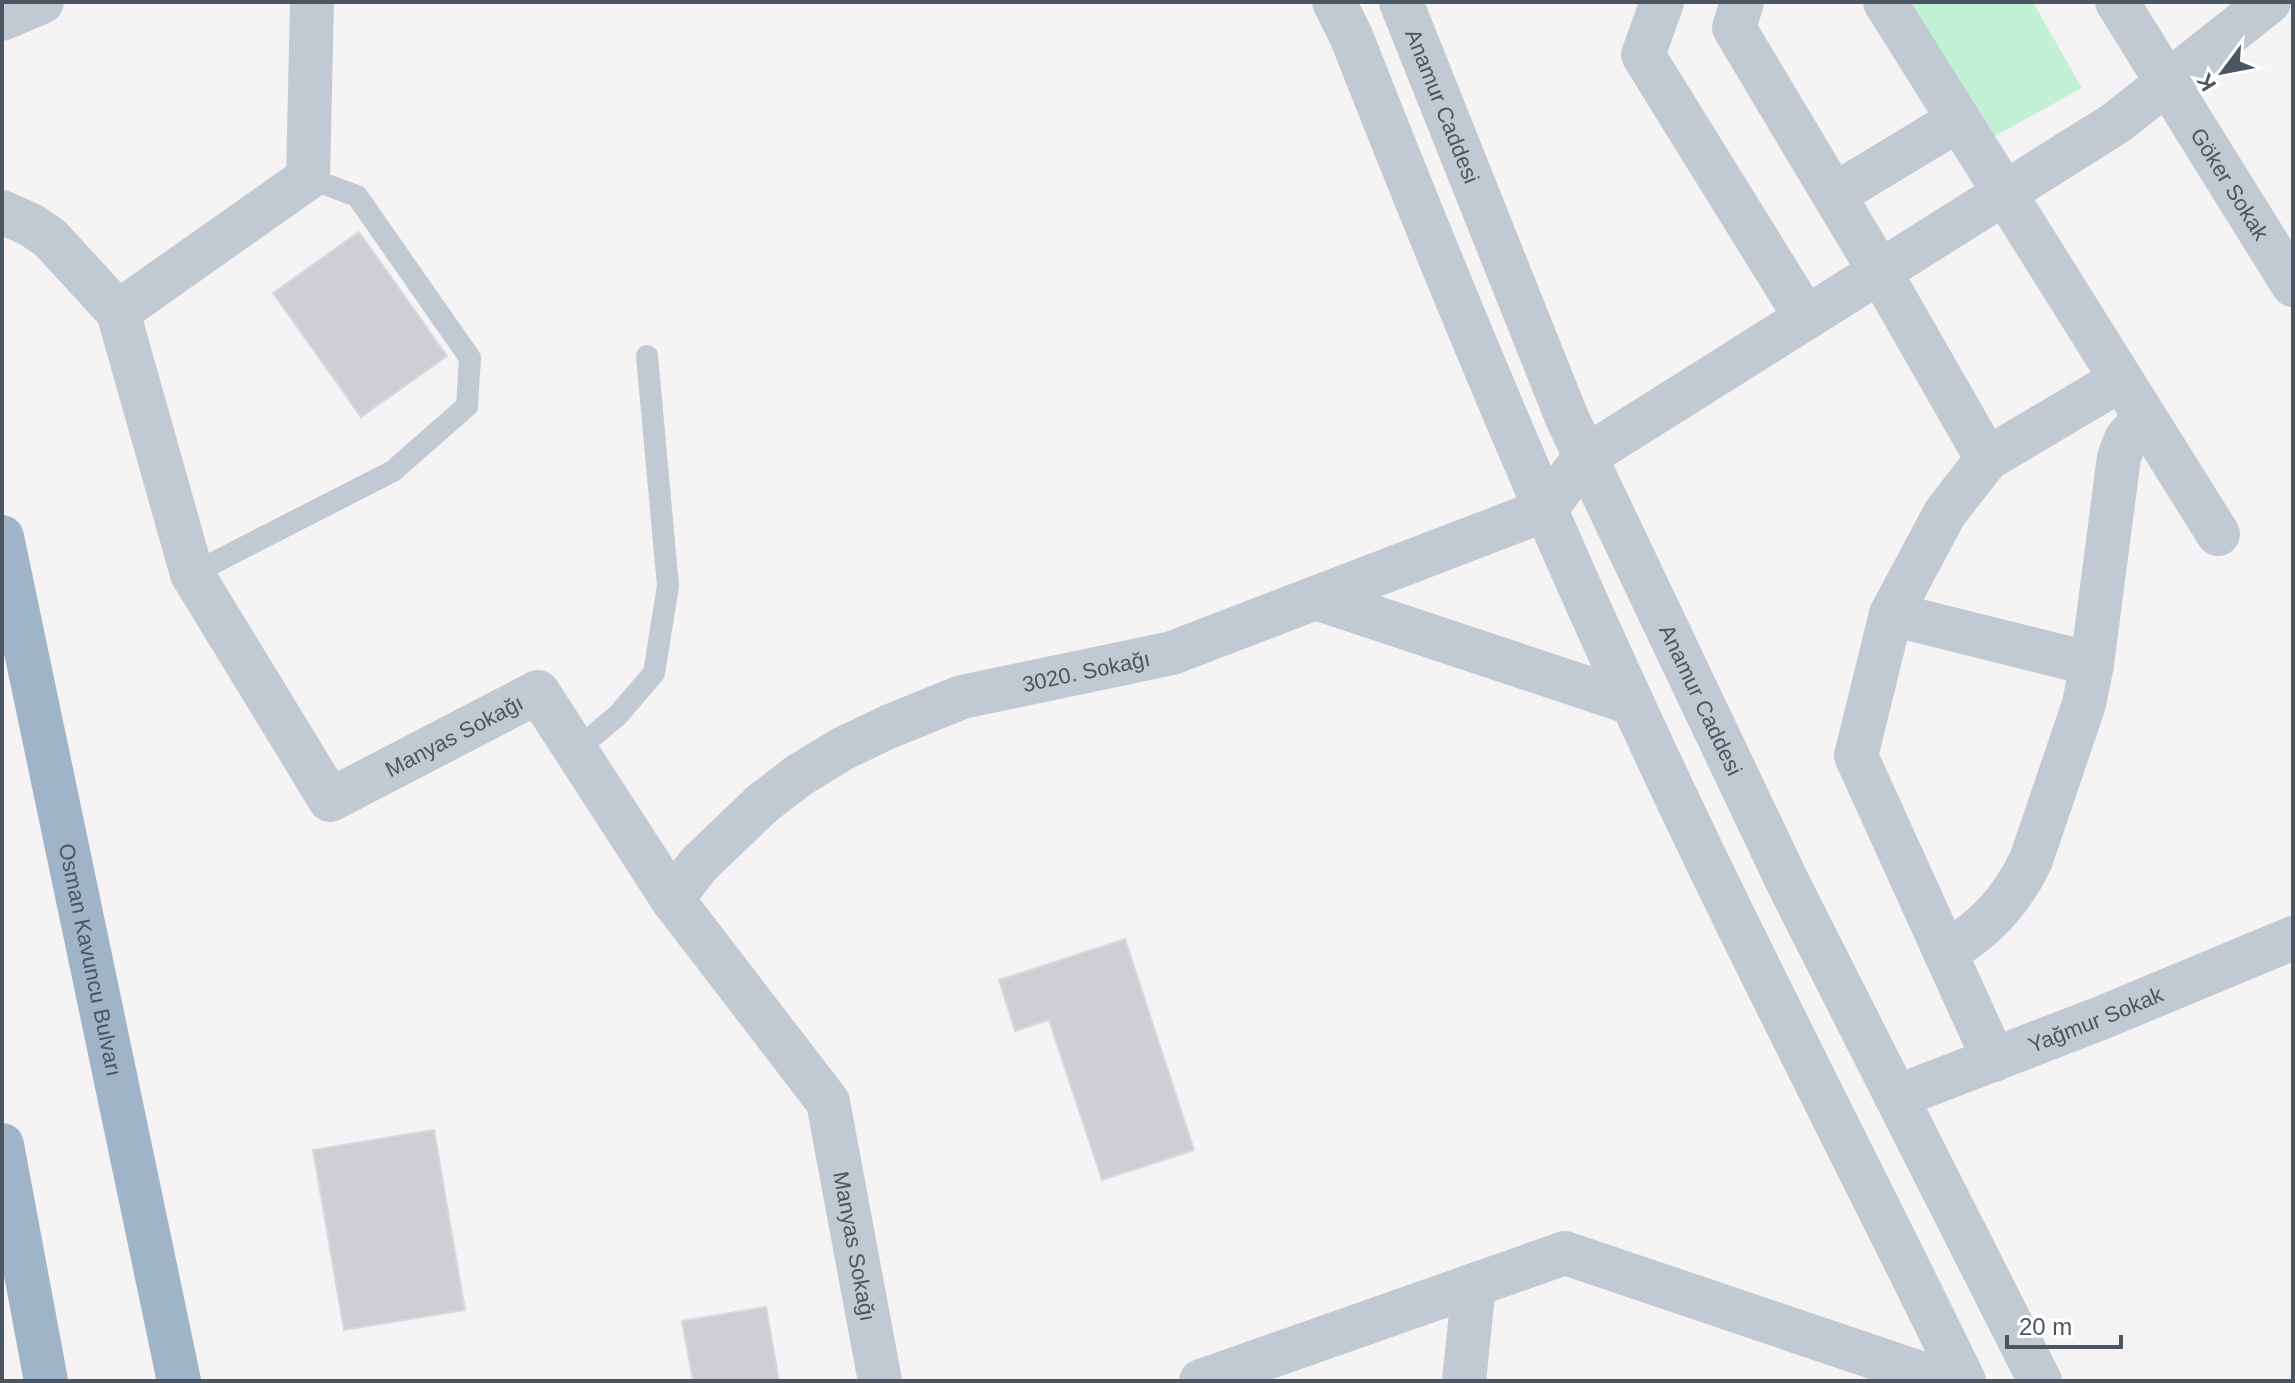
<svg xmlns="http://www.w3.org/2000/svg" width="2295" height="1383" font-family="Helvetica,sans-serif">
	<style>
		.green { fill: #c3f1d5 }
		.building { fill: #cdcfd5; stroke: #d7d9de; stroke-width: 2 }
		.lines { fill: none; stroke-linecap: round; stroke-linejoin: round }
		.service { stroke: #c1cad2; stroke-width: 22 }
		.minor { stroke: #c1cad2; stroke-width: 44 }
		.tertiary { stroke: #c1cad2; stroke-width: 44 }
		.trunk { stroke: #9fb4c9; stroke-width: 44 }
		.labels { text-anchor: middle; stroke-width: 8; stroke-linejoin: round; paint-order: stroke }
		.street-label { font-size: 22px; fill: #4a5661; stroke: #fff }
	</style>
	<rect width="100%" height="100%" fill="#f5f3f3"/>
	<path class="green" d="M1914,2H2033L2082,88L1988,140L1912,3Z"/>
	<path class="building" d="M359,232L447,356L361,417L273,293Z
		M1125,939L1194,1150L1102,1180L1049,1020L1015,1031L999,980Z
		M434,1130L465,1310L344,1330L313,1150Z
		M766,1307L779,1381H693L682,1321Z"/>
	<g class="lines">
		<path class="service" d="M192,574L393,471L467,406L470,358L357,196L308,178
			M576,750L618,715L654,673L668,586L647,356"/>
		<g class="minor">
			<path d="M1662,2L1643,55L1806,318"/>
			<path d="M1742,2L1734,28L1880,272L1987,459L1945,513L1891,614L1856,756L1994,1060"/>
			<path d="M1885,2L2218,534"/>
			<path id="s1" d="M2117,2L2293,285"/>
			<path d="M2,19L42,2"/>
			<path d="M1834,195L1958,120"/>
			<path id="s2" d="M2,212L31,225L50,238L118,312L192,574L330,800L538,692L672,899L828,1102L880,1381"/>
			<path d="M118,312L308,178L312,2"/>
			<path d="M1987,459L2120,380"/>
			<path d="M1316,598L1632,703"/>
			<path d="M1891,614L2092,664"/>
			<path id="s3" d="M672,899L699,864L763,803L798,776L842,749L888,727L962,697L1172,653L1545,510L1585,457L2116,123L2269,2"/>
			<path d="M1945,953C1985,929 2011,902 2031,860L2084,704L2092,664L2119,457L2126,439L2144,418"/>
			<path id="s4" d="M1896,1097L2101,1018L2293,938"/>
			<path d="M1201,1381L1565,1253L1944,1381"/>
			<path d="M1464,1381L1474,1285"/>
		</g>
		<g class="tertiary">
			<path d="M1334,2L1351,36C1439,260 1530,482 1631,700C1736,930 1854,1154 1964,1381"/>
			<path id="s5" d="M1401,2L1567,418L1789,885L2040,1381"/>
		</g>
		<g class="trunk">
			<path id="s6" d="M2,537L179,1381"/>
			<path d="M2,1145L46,1381"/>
		</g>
	</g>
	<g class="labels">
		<g class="street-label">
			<text dy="8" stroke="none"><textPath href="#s5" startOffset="112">Anamur Caddesi</textPath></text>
			<text dy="8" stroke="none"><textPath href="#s1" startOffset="214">Göker Sokak</textPath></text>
			<text dy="8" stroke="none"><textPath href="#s3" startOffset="486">3020. Sokağı</textPath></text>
			<text dy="8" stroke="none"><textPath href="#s5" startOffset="760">Anamur Caddesi</textPath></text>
			<text dy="8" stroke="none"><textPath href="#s2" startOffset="832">Manyas Sokağı</textPath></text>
			<text dy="8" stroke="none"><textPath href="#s6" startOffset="432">Osman Kavuncu Bulvarı</textPath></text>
			<text dy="8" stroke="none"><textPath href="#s4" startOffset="214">Yağmur Sokak</textPath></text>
			<text dy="8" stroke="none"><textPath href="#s2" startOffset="1576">Manyas Sokağı</textPath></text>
		</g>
	</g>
	<rect width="2295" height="1383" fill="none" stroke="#4a5661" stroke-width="8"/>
	<g transform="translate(2223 72) rotate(238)" stroke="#ffffff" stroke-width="6" paint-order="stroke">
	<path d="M0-6L14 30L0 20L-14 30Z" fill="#4a5661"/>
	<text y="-12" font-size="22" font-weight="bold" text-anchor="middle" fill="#4a5661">K</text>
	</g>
	<path d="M2007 1335v12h114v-12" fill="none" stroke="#4a5661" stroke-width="4"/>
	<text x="2019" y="1335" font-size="24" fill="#4a5661" stroke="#ffffff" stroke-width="6" paint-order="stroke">20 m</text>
</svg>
